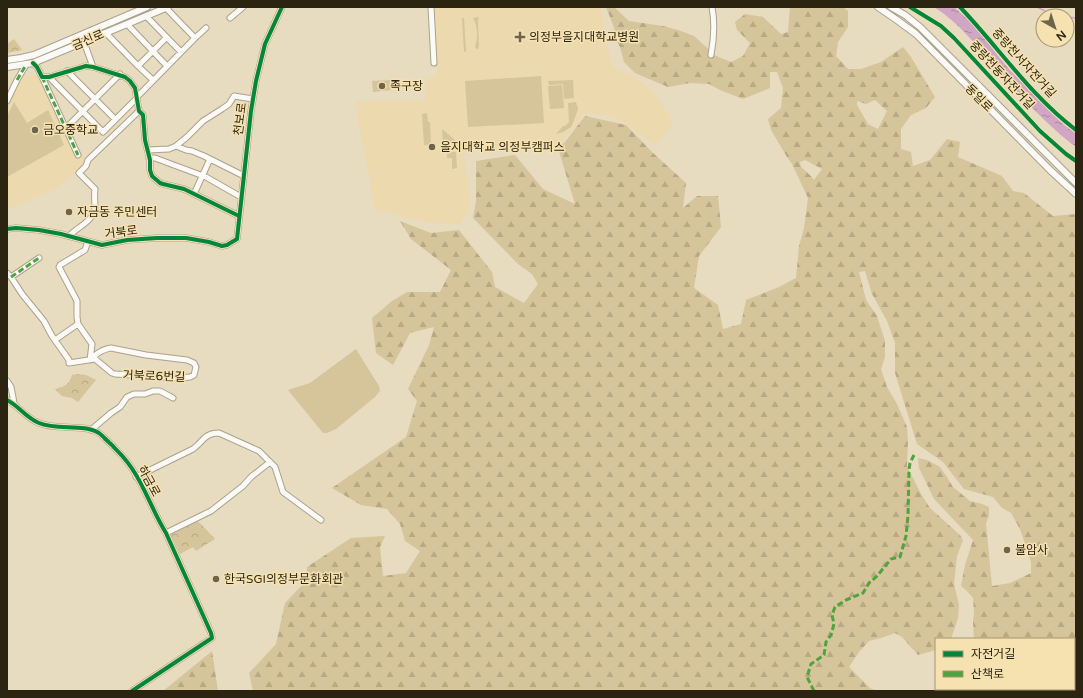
<svg xmlns="http://www.w3.org/2000/svg" width="1083" height="698" font-family="'Varela Round','Noto Sans KR',sans-serif">
	<style>
		.built { fill: #ecd9ae }
		.grass { fill: #d6c49b }
		.forest { fill: url(#forest-firs); fill-rule: evenodd }
		.park { fill: url(#park-crowns) }
		.water { fill: url(#water-ripples) }
		.lines { fill: none; stroke-linecap: round; stroke-linejoin: round }
		.stream { stroke: #d1a6c4; stroke-width: 1.5 }
		.minor-casing { stroke: #aba28d; stroke-width: 7 }
		.tertiary-casing { stroke: #aba28d; stroke-width: 8 }
		.minor { stroke: #fbfaf6; stroke-width: 5 }
		.tertiary { stroke: #fbfaf6; stroke-width: 6 }
		.quiet { stroke: #51a33f; stroke-width: 3; stroke-dasharray: 6 3; stroke-linecap: butt }
		.cycleway-casing { stroke: #f6e1b1; stroke-width: 6 }
		.cycleway { stroke: #00873e; stroke-width: 4 }
		.poi-dot { fill: #6d644e; stroke: #f6e1b1; stroke-width: 1.5 }
		.labels { text-anchor: middle; stroke-width: 3; stroke-linejoin: round; paint-order: stroke }
		.poi-label { font-size: 12px; fill: #2b2411; stroke: #f6e1b1; text-anchor: start }
		.street-label { font-size: 12px; fill: #2b2411; stroke: #f6e1b1 }
	</style>
	<defs>
		<pattern id="forest-firs" width="22" height="20" patternUnits="userSpaceOnUse"><rect width="22" height="20" fill="#d6c49b"/><path d="M5 1l3.5 6h-7zM16 11l3.5 6h-7z" fill="#b8a884"/></pattern>
		<pattern id="park-crowns" width="20" height="18" patternUnits="userSpaceOnUse"><rect width="20" height="18" fill="#d6c49b"/><path d="M2 6a3 3 0 1 1 6 0M12 15a3 3 0 1 1 6 0" fill="none" stroke="#b8a884"/></pattern>
		<pattern id="water-ripples" width="26" height="14" patternUnits="userSpaceOnUse"><rect width="26" height="14" fill="#d1a6c4"/><path d="M2 4q2-2 4 0t4 0M15 11q2-2 4 0t4 0" fill="none" stroke="#aa879e"/></pattern>
	</defs>
	<rect width="100%" height="100%" fill="#e7dbc0"/>
	<path class="built" d="M433,7H600L612,67L630,74L653,91L670,117L672,125L656,146L624,122L605,114H582L576,126L558,145L464,149L470,206L460,225L424,222L375,209L355,101L425,100L426,78L437,76Z
		M35,75L40,78L75,156H78L82,154L85,159V162L83,163L84,164L59,187L17,206L7,208V107L19,82L23,76Z"/>
	<path class="grass" d="M479,17L478,21L479,46L478,49H477L475,47C478,38 478,26 473,18Z
		M462,18H464L466,51L464,52Z
		M541,76L544,123L468,127L465,81Z
		M391,80V90L373,92L372,81Z
		M573,80L574,98L564,99L563,84L549,85L548,81Z
		M562,85L564,108L550,109L548,86Z
		M14,102L27,123L48,110L64,145L7,177V116Z
		M576,102L578,109L573,123L571,127L563,132L557,134V133L563,126H565L569,122L568,103Z
		M427,113L428,122H430L431,145H424L422,114Z
		M442,129L455,140V143L443,144Z
		M447,152H456L457,168L452,169V158H447Z
		M356,349L379,386L380,391L375,397L336,429L327,433H323L288,390L310,383Z"/>
	<path class="forest" d="M606,7H614L629,21L663,26L678,30L694,36L716,56L731,62L743,56L750,43L737,30L735,22L745,14L763,17L781,34L788,32L790,7H843L848,11V27L838,42L836,56L848,69H861L881,62L903,47L911,57L935,97L926,108L911,115L901,129V149L911,152L913,166L930,160L947,139L960,142L958,157L1002,176L1013,191L1024,193L1053,216L1076,214V691H941L942,689H1074V639H974L973,623L974,612L973,598L967,591L961,586L965,565L973,540L934,499L919,468L918,458L927,460L940,467L947,477L953,487L970,501L982,504L989,507V516L986,523L992,586L1010,583L1031,573V562L1020,529L1011,513L1002,508L993,497L964,489L943,462L917,444L895,373V343L887,321L872,294L865,271L859,272L866,300L877,316L885,341V357L881,369L887,387L897,404L907,427L908,441L907,466L921,494L930,508L960,535L963,540L957,556L954,584L959,605L958,618L951,639H936V650L918,655L902,637L895,633L881,638L869,641L859,652L849,667L870,688L877,691H253L249,673L276,644L285,603L306,581L307,567L351,538L385,536L380,547L383,576L406,573L420,551L405,541L400,524L387,509L361,505L332,488L406,437L417,401L408,389L429,345L434,327L410,333L393,365L376,353L372,318L392,301L407,292H440L451,270L411,239L400,221L431,233L459,230L492,272L495,287L524,303L538,284L532,274L518,264L473,218L476,201V161L515,155L543,189L575,204L558,148L565,142L585,116L626,125L653,153L686,183L683,208L697,196H718L721,227L699,256L694,288L718,305L723,329L741,324L746,300L779,287L796,278L799,246L804,228L808,198L792,164L787,157L771,130L768,119L781,108L783,88L777,72H770V88L743,99L720,90L709,84L690,83L668,87L635,73L624,62L620,47L615,38V30ZM875,100L887,111L878,129L868,124L857,105V101L866,104ZM805,160L822,169L814,180L811,176L801,167L800,162Z
		M212,651L218,691H163Z"/>
	<path class="park" d="M14,39L22,50L7,53V44Z
		M78,374L86,375L96,380L78,402L72,398L62,396L55,389C65,386 68,386 72,375Z
		M196,521L200,523L215,539L196,551L193,547L180,554L171,535Z"/>
	<path class="water" d="M934,7H954L972,23L1008,68L1064,125L1076,133V147C1048,126 1024,100 1001,74C980,50 961,24 934,7Z"/>
	<g class="lines">
		<path class="stream" d="M1037,7L1049,13L1065,16
			M1067,17L1076,18"/>
		<defs>
			<path id="minor" d="M431,7L434,63
				M146,16L181,52
				M230,18L243,7
				M127,24L167,66
				M106,33L138,66L153,80
				M195,38L206,28
				M84,42L93,67
				M711,55C714,39 715,23 712,7
				M33,63L37,67L42,77H49L86,66L93,67L125,77L130,81L135,88L139,111L143,115L145,140L150,160V170L152,176L160,183L163,184L184,189L239,216
				M138,66L166,38
				M67,71L115,119
				M42,77L78,155
				M49,77L103,132L137,98
				M137,97L195,38L166,8
				M7,101L17,80L26,65
				M66,128L120,74
				M176,146L186,150L192,151L204,156L244,176
				M148,150L169,149L176,146L187,137L203,121L222,109L229,104L234,96L253,99
				M149,158H155L206,177L241,197
				M194,194L210,159
				M7,229L16,228L39,230L61,234L102,245L127,240L157,238H186L209,242L222,246L227,245L237,239L251,111L256,81L265,44L282,7
				M69,236C77,227 93,222 95,208C95,202 94,195 95,189L79,173L86,166L88,160L139,111
				M88,241L85,250L60,265L59,267L77,301V317L78,324L92,344L90,360
				M7,273L11,277L22,294L44,321L52,336L69,360V363L95,359L112,373L115,374L179,378L190,377L194,375L196,367L194,363L187,360L146,355L111,348C104,349 99,352 94,356L95,359
				M11,277L39,258
				M55,340L78,324
				M7,381L11,387L14,403
				M7,400C19,406 26,418 39,423C57,431 83,423 99,433C103,436 108,442 112,445C116,450 121,454 124,458C143,480 151,509 166,533L211,633L212,638L132,691
				M91,430L111,413L120,407L127,397L134,394H145L153,391H160L173,398
				M136,477L193,449C203,442 204,433 219,433L259,451L275,467L283,492L321,520
				M166,533L211,511L243,486L251,477L270,462"/>
			<path id="tertiary" d="M878,7L897,20L916,34L1050,170L1076,194
				M891,7L905,15L920,27L1076,183
				M7,60L21,58L34,55L147,7
				M7,67L33,63L168,7"/>
		</defs>
		<use href="#minor" class="minor-casing"/>
		<use href="#tertiary" class="tertiary-casing"/>
		<use href="#minor" class="minor"/>
		<use href="#tertiary" class="tertiary"/>
		<path class="quiet" d="M42,77L78,155
			M17,80L26,65
			M11,277L39,258
			M814,691L807,677L811,664L824,655L826,642L831,635L834,624L832,615L835,607L846,600L863,593L869,583L877,576L891,559L900,557L906,536L908,516L909,470L910,463L914,455"/>
		<defs>
			<path id="cycleway" d="M910,7L941,26L954,38L1040,131L1066,154L1076,161
				M960,7C999,48 1031,96 1076,130
				M33,63L37,67L42,77H49L86,66L93,67L125,77L130,81L135,88L139,111L143,115L145,140L150,160V170L152,176L160,183L163,184L184,189L239,216
				M7,229L16,228L39,230L61,234L102,245L127,240L157,238H186L209,242L222,246L227,245L237,239L251,111L256,81L265,44L282,7
				M7,400C19,406 26,418 39,423C57,431 83,423 99,433C103,436 108,442 112,445C116,450 121,454 124,458C143,480 151,509 166,533L211,633L212,638L132,691"/>
		</defs>
		<use href="#cycleway" class="cycleway-casing"/>
		<use href="#cycleway" class="cycleway"/>
	</g>
	<g class="poi-dot">
		<path d="M518 31h4v4h4v4h-4v4h-4v-4h-4v-4h4z"/>
		<circle cx="382" cy="86" r="4"/>
		<circle cx="35" cy="130" r="4"/>
		<circle cx="432" cy="147" r="4"/>
		<circle cx="69" cy="212" r="4"/>
		<circle cx="1007" cy="550" r="4"/>
		<circle cx="216" cy="579" r="4"/>
	</g>
	<g class="labels">
		<g class="poi-label">
			<text x="529" y="41">의정부을지대학교병원</text>
			<text x="390" y="90">족구장</text>
			<text x="43" y="134">금오중학교</text>
			<text x="440" y="151">을지대학교 의정부캠퍼스</text>
			<text x="77" y="216">자금동 주민센터</text>
			<text x="1015" y="554">불암사</text>
			<text x="224" y="583">한국SGI의정부문화회관</text>
		</g>
		<g class="street-label">
			<text transform="translate(88 40) rotate(-23)" y="4">금신로</text>
			<text transform="translate(1024 63) rotate(48)" y="4">중랑천서자전거길</text>
			<text transform="translate(1002 75) rotate(47)" y="4">중랑천동자전거길</text>
			<text transform="translate(979 98) rotate(45)" y="4">동일로</text>
			<text transform="translate(240 119) rotate(-83)" y="4">천보로</text>
			<text transform="translate(121 232) rotate(-7)" y="4">거북로</text>
			<text transform="translate(154 376) rotate(2)" y="4">거북로6번길</text>
			<text transform="translate(149 481) rotate(61)" y="4">하금로</text>
		</g>
	</g>
	<rect width="1083" height="698" fill="none" stroke="#2b2411" stroke-width="16"/>
	<rect x="935" y="638" width="140" height="52" fill="#f6e1b1" stroke="#a59571"/>
	<rect x="943" y="651" width="20" height="6" fill="#00873e" stroke="#a59571"/>
	<text x="971" y="658" font-size="12" fill="#2b2411">자전거길</text>
	<rect x="943" y="671" width="20" height="6" fill="#51a33f" stroke="#a59571"/>
	<text x="971" y="678" font-size="12" fill="#2b2411">산책로</text>
	<g transform="translate(1055 28) rotate(141)"><circle r="19" fill="#f6e1b1" stroke="#a59571"/>
	<path d="M0-3L7 15L0 10L-7 15Z" fill="#6d644e"/>
	<text y="-6" font-size="11" font-weight="bold" text-anchor="middle" fill="#2b2411">N</text>
	</g>
</svg>
